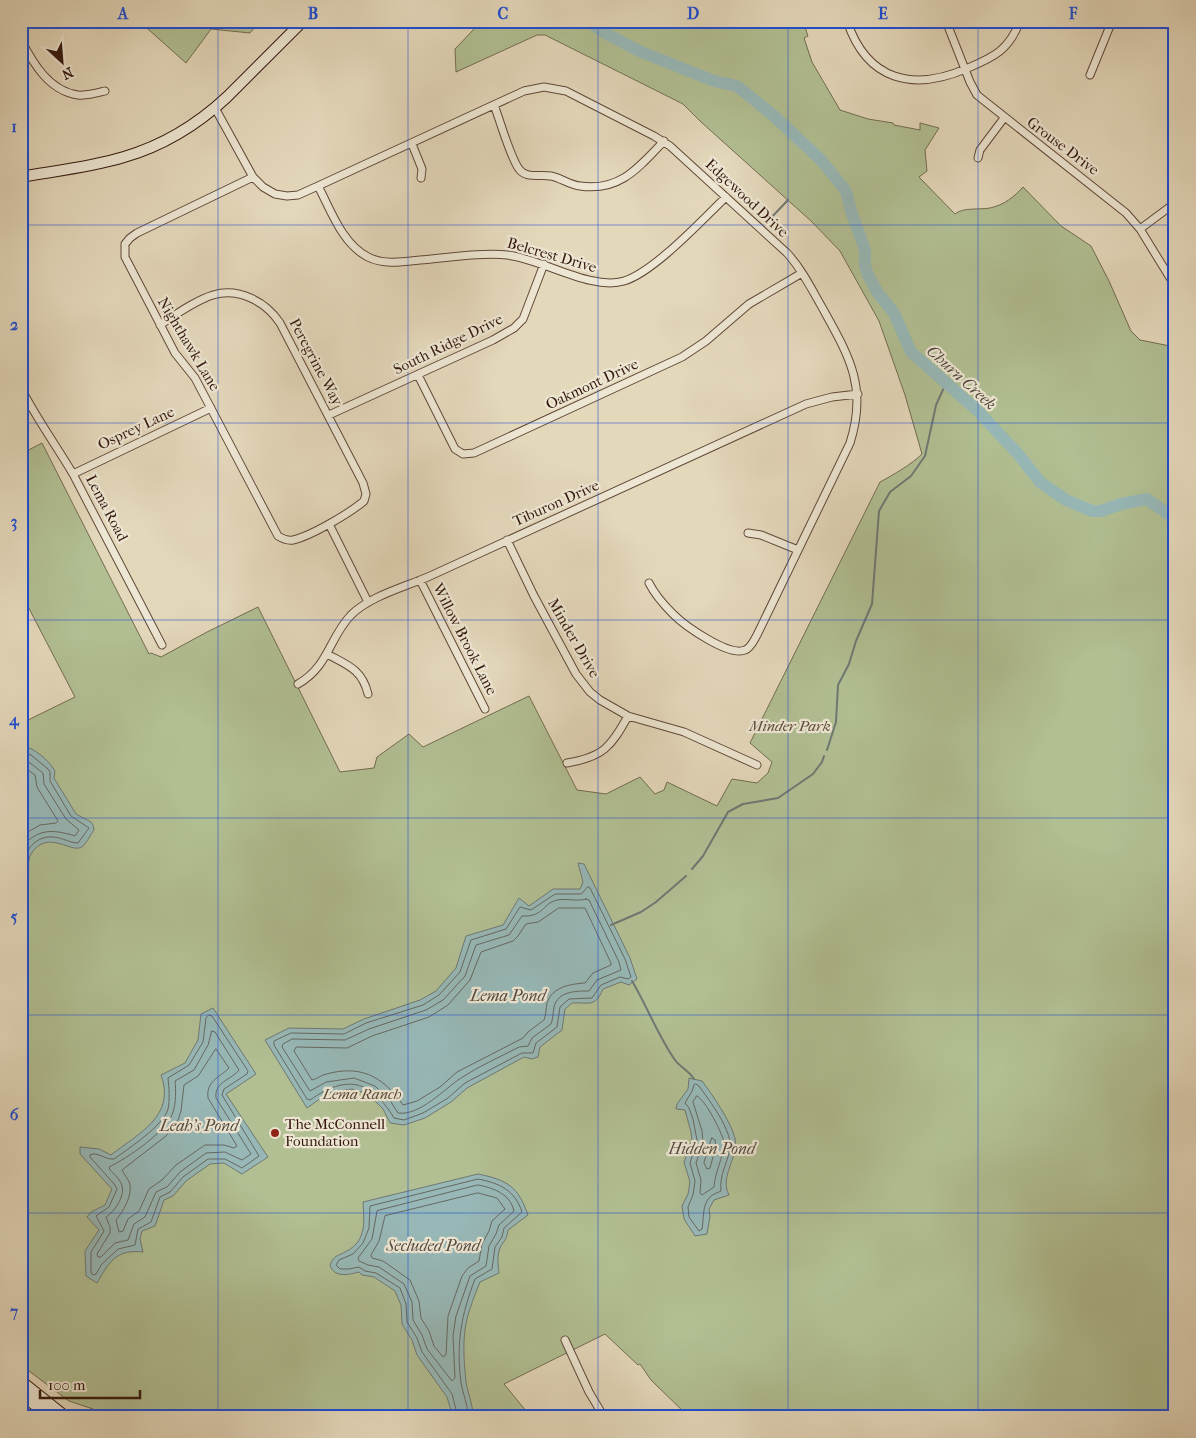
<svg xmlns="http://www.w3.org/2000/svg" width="1196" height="1438" font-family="'IM FELL French Canon',serif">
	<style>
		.green { fill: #b1bf93; stroke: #726c50 }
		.water { fill: #97b8b7; stroke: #6f7873 }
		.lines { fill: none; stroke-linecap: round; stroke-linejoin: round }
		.shore { stroke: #666862; stroke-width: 1 }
		.stream { stroke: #6f7873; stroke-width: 2 }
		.river { stroke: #97b8b7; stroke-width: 12 }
		.minor-casing { stroke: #604838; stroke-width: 9 }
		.secondary-casing { stroke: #34180d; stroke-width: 12 }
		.minor { stroke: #ede6d3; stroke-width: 7 }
		.secondary { stroke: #ede6d3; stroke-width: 10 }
		.grid { fill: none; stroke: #1d4ed8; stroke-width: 1; stroke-opacity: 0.55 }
		.poi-dot { fill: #8f2418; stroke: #ede6d3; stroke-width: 2 }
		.labels { text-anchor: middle; stroke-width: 4.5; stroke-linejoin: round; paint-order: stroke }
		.street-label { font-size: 15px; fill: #34180d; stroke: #ede6d3 }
		.park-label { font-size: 15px; font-style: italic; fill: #5a4a35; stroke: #ede6d3 }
		.poi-label { font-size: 15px; fill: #34180d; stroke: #ede6d3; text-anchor: start }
		.water-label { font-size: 16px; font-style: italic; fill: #524840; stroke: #ede6d3 }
		.neatline { fill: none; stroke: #1d4ed8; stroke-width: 2 }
		.grid-label { font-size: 16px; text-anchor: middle; font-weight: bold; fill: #1d4ed8 }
	</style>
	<rect width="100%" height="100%" fill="#e4d8bb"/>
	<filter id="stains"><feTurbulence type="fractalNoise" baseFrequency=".004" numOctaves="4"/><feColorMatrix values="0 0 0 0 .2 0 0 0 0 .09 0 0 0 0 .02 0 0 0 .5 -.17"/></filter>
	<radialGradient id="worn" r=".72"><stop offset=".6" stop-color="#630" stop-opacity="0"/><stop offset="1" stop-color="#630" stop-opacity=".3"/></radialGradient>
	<path class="green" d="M139,21H260L250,33L211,29L186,63Z
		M472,21H803L808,36L804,38L812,62L840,110L868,119L893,123L894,125L920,130V123L939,128L925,150L927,171L919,177L955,214C963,207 979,210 990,208C1004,205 1014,197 1023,187L1061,226L1091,246L1109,281L1131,331L1140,340L1175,347V1417H689L651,1380L640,1364L638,1365L605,1334L504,1384L531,1417H117L69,1401L21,1365V707L28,720L75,697L21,593V454L42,443L149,654L151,653L161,657L207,632L258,607L340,772L374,768L377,757L409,734L423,747L529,696L577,790L606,794L640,777L655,794L664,790L667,782L717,806L732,779L757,783L768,773L772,762L750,743L880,482C893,475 912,464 922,454L905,395L879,321L840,251L811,221L700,121L683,104L545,35H537L456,72L455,49L474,29Z"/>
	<path class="water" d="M21,745C34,748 48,759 55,771L54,778L76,814L91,822L93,825L94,830C91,834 87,842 83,846C73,856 48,827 31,854C26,862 31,873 27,880L21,882Z
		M578,863L584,864L630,958L637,979L629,985L621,982L603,989C595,1008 589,1002 572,1003L565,1009L562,1030L540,1047L538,1057L532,1059L524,1057L467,1088L451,1102L425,1118L404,1125L390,1123L383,1109L368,1094L352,1089L328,1093L307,1108L265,1040L289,1028L343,1029L364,1019L420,1000L436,991L456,968L466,936L503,925L519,898L529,906L553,889H580L583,882Z
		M213,1008L256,1074L226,1094L268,1157L242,1174L224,1163L210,1164L186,1181L173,1196L164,1200L155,1226L142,1231L140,1239L143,1252C116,1249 109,1262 97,1283L86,1276L85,1251L99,1230L87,1217L91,1212L105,1205L112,1189L80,1154V1147L99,1149L111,1155C139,1133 176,1116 161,1075L185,1063L198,1040L201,1014Z
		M689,1078L702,1081C712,1094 731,1122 735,1138C739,1158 719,1176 729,1195L714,1200L709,1209L710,1216L707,1234L695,1236L684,1219L682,1206L688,1194L690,1182L684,1162L692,1140L691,1132L685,1110L676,1109L677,1104L688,1089Z
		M478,1174C507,1180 518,1186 528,1215L508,1230C507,1240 504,1240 500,1248C497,1255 498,1266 499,1273L480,1282C475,1294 470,1307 467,1319C462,1339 464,1362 466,1382C468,1394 473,1404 473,1417H453L447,1397L417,1355L412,1340L402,1324L401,1305L395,1291L374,1277L362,1275L359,1272C348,1275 334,1278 330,1265C335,1254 337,1257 347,1251C367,1240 364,1221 363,1202Z"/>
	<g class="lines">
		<path class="shore" d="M21,750L31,755L48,769L50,772V781L71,816L89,828L78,843C70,843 63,838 54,837C32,835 21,856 23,875L21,877
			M21,756L43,773L44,784L66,819L79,830L75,836C53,829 36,828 21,849
			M21,765L35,775L37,787L58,821L56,823L40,825L21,836
			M588,887L590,888L625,959L631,977L628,979L620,977L601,985L592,998L569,999L560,1007L557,1027L536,1043L533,1053H522L465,1083L448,1098L423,1113L404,1120L394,1118C371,1080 347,1074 310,1100L307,1099L274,1045V1041L291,1033L344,1034L366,1023L423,1005L439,995L460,972L471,940L506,929L520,907L531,910L555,894H581Z
			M586,899L589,900L619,962L621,970L597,980L589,991C576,991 558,991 554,1007C553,1013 553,1019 551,1024L532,1038L528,1046L519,1047C500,1057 479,1066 461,1078C444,1089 420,1116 398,1113L391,1102L375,1086L354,1078L326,1082L310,1091L282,1047L283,1044L292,1039L345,1040L369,1029L426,1010L443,1000L465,976L476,945L509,935L522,916C544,917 542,904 557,900C567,898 577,902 586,899Z
			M559,908H585L611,963V965L593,973L585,983C570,984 552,987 547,1003C546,1009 546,1015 544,1020L528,1032L523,1038L457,1072L440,1087L417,1101L403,1105C382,1075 359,1064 323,1075C319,1077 316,1079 312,1080L294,1051L296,1047L347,1048L372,1036L429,1017L448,1005L470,980L481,952L513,941L518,936L526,924L538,922Z
			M209,1015L212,1016L248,1071L247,1074L224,1089L222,1095L259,1156L242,1168L225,1159H208L183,1177L170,1192L160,1197L151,1222L138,1229L135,1245L118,1249L102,1264L96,1274L93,1275L91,1273V1252L104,1231L96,1216L109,1207L117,1189L115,1185L90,1157V1155C98,1151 105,1160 114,1159C128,1149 164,1125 168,1109C170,1099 169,1088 168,1078L189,1065L203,1042L206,1018Z
			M212,1031L215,1032L239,1070C231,1080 214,1082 216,1098L251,1154L242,1160L225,1152L206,1153L180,1172L167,1187L156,1192L145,1217L134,1224L128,1240L115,1243L101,1257H98L97,1254L110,1233V1227L106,1217C114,1212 125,1197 122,1186C121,1180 114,1174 110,1170L109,1167C126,1159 168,1131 173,1112C176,1103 176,1090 175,1081L194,1070L208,1045Z
			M216,1049L229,1068C219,1078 206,1081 208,1098L237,1146L234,1148L224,1145H205L176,1165L162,1180L149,1189L139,1211L128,1219L123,1231L119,1232L116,1220C123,1212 132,1196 130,1185C129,1179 124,1175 122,1170L166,1136L178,1120L181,1111L184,1085L198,1076Z
			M696,1084L699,1086C709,1100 733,1131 730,1149C727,1164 719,1176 721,1191C717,1193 713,1194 710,1197C702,1205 704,1218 702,1229L699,1231L689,1217L688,1207L693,1195L695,1181L690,1163L697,1140L693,1119L689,1108L685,1103L692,1091L694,1085Z
			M697,1096C707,1102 720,1130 724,1141C724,1157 715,1171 714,1187L702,1195L700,1193L701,1180L696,1163L703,1142L702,1131L693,1102Z
			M712,1138L715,1140L716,1146L710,1168L707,1169L704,1163Z
			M478,1185C494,1188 510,1194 514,1211L499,1225L496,1234L489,1246L486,1266L470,1276L456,1316L453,1336L455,1378L452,1381L427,1349L422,1335L413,1320L412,1302L404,1284L379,1267L368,1265L359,1261L358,1258L372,1239L377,1211Z
			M478,1193L497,1198L505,1209L492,1221L489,1231L482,1244L479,1261L468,1268L462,1276L448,1316L446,1355L443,1357L434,1346L429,1331L421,1318L419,1301L410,1280L383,1261L372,1258L371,1255L379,1241L385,1216Z
			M458,1417L452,1394L422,1352L417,1338L407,1322L406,1304L400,1288L376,1273L365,1271L359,1267L349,1269H340L336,1265L339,1260L353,1254L363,1243L369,1228L370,1206L478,1179C499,1183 515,1190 522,1212L504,1228L502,1237L495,1247L492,1269L475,1279C461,1316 456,1343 461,1383C463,1394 468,1405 468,1417"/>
		<path class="stream" d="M767,222L788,200
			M827,750L836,722L838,685L849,664L856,641L872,604L879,511L890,492L911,476L925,456L936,405L946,383
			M692,869L703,856L728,812L743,804L778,798L813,774L822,762L824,756
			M611,925L641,912L656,902L686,876
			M632,981C647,1006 658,1036 675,1060C680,1067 688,1070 694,1079"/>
		<path class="river" d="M588,21L605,33L639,51L714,81L737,86L774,116L821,160L846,191L851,211L865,250V266L868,275L878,293L894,313L911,352L978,411L1019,455L1040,482L1066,500L1092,511H1101L1121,504L1147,499L1169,515L1175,516"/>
		<defs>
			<path id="minor" d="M380,21L382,23
				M847,21C867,81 913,92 968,68C994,57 1009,50 1020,21
				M946,21L970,82L977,95L1126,213L1140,229L1175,286
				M21,40C33,63 49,91 78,95C87,96 97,93 105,91
				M21,59L29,55
				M1090,75L1112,21
				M494,105C500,120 510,157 519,169C526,179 540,174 551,176C561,178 570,185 580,186C620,192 639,167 664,141
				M215,108L253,177L263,187L275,194L287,196L298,195L318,186L524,91L544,87L566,91L654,136L670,146L787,253C802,269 812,290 823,309C849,356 868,387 850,443L757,635C754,640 751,648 745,650C729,657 685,626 673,614C664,605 655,595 649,583
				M1174,108L1175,109
				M412,144L422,169L421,178
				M978,158L980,150L1004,118
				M318,186C331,210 342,244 368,257C384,265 402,262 420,260C446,258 481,252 507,255C543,259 591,291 624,281C654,272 702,220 726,197
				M1140,229L1175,203
				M160,325C175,315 196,300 213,295C239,287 266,302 280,323L363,483L366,494L364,501C350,513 311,536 293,540C287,541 283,539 278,536L195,378L175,353L125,257V244L130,238L137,233L253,177
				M418,375L455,449L463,454L474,453L682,357L706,341L749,304L802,273
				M21,388C36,418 56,445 73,474L162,645
				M329,415L493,340L514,328L523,319L544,264
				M73,474L211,408
				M329,524L368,602
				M748,533L761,535L798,550
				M507,540L534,596L576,674L590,692L600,700L628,716L684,732L757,765
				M420,580L485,709
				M327,654C347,665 362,669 368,694
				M298,684C329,666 329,638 351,615C370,596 405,587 430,576L806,404L832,397L858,394
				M567,763C603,757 611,747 628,716
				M565,1340L589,1392L604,1417"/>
			<path id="secondary" d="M21,177C55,171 91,167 124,157C162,146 198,124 227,97L303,21
				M21,1381L66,1417
				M21,1394L50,1417"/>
		</defs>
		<use href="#minor" class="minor-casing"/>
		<use href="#secondary" class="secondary-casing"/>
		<use href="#minor" class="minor"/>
		<use href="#secondary" class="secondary"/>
	</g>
	<path class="grid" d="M218,21V1417M408,21V1417M598,21V1417M788,21V1417M978,21V1417M21,225H1175M21,423H1175M21,620H1175M21,818H1175M21,1015H1175M21,1213H1175"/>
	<circle class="poi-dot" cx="275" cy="1133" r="5"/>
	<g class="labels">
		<g class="street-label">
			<text transform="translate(1063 146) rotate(37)" y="5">Grouse Drive</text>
			<text transform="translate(747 198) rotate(43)" y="5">Edgewood Drive</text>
			<text transform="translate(552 255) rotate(16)" y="5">Belcrest Drive</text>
			<text transform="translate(189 344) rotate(59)" y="5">Nighthawk Lane</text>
			<text transform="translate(448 344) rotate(-26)" y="5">South Ridge Drive</text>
			<text transform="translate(316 362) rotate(62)" y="5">Peregrine Way</text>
			<text transform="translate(592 384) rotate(-25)" y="5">Oakmont Drive</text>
			<text transform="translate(136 428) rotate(-25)" y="5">Osprey Lane</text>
			<text transform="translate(556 503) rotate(-24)" y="5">Tiburon Drive</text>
			<text transform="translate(107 508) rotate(62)" y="5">Lema Road</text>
			<text transform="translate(574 638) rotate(60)" y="5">Minder Drive</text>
			<text transform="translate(465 639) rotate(63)" y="5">Willow Brook Lane</text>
		</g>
		<g class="park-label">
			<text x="790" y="731">Minder Park</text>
			<text x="362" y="1099">Lema Ranch</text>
		</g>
		<g class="poi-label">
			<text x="285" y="1129">The McConnell<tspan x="285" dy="17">Foundation</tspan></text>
		</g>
		<g class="water-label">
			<text transform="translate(962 377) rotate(42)" y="6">Churn Creek</text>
			<text x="508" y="1001">Lema Pond</text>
			<text x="199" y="1131">Leah's Pond</text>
			<text x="712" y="1154">Hidden Pond</text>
			<text x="433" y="1251">Secluded Pond</text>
		</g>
	</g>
	<rect width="1196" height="1438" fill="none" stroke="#e4d8bb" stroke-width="55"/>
	<g transform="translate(62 62) rotate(154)" stroke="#ede6d3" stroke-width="4" paint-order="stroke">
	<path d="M0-4L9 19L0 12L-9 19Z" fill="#34180d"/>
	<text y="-8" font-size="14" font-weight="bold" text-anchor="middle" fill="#34180d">N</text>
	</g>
	<path d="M40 1390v8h100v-8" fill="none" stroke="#34180d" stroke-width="2.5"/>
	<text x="48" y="1390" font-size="15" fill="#34180d" stroke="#ede6d3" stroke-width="4" paint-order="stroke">100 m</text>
	<rect x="28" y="28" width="1140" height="1382" class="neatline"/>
	<g class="grid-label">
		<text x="123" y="19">A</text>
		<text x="313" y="19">B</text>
		<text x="503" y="19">C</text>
		<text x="693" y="19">D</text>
		<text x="883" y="19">E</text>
		<text x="1073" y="19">F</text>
		<text x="14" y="132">1</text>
		<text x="14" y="330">2</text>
		<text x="14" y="527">3</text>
		<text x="14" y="725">4</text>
		<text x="14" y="922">5</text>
		<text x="14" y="1120">6</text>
		<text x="14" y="1317">7</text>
	</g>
	<rect width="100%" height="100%" filter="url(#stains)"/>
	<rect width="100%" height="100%" fill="url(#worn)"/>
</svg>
